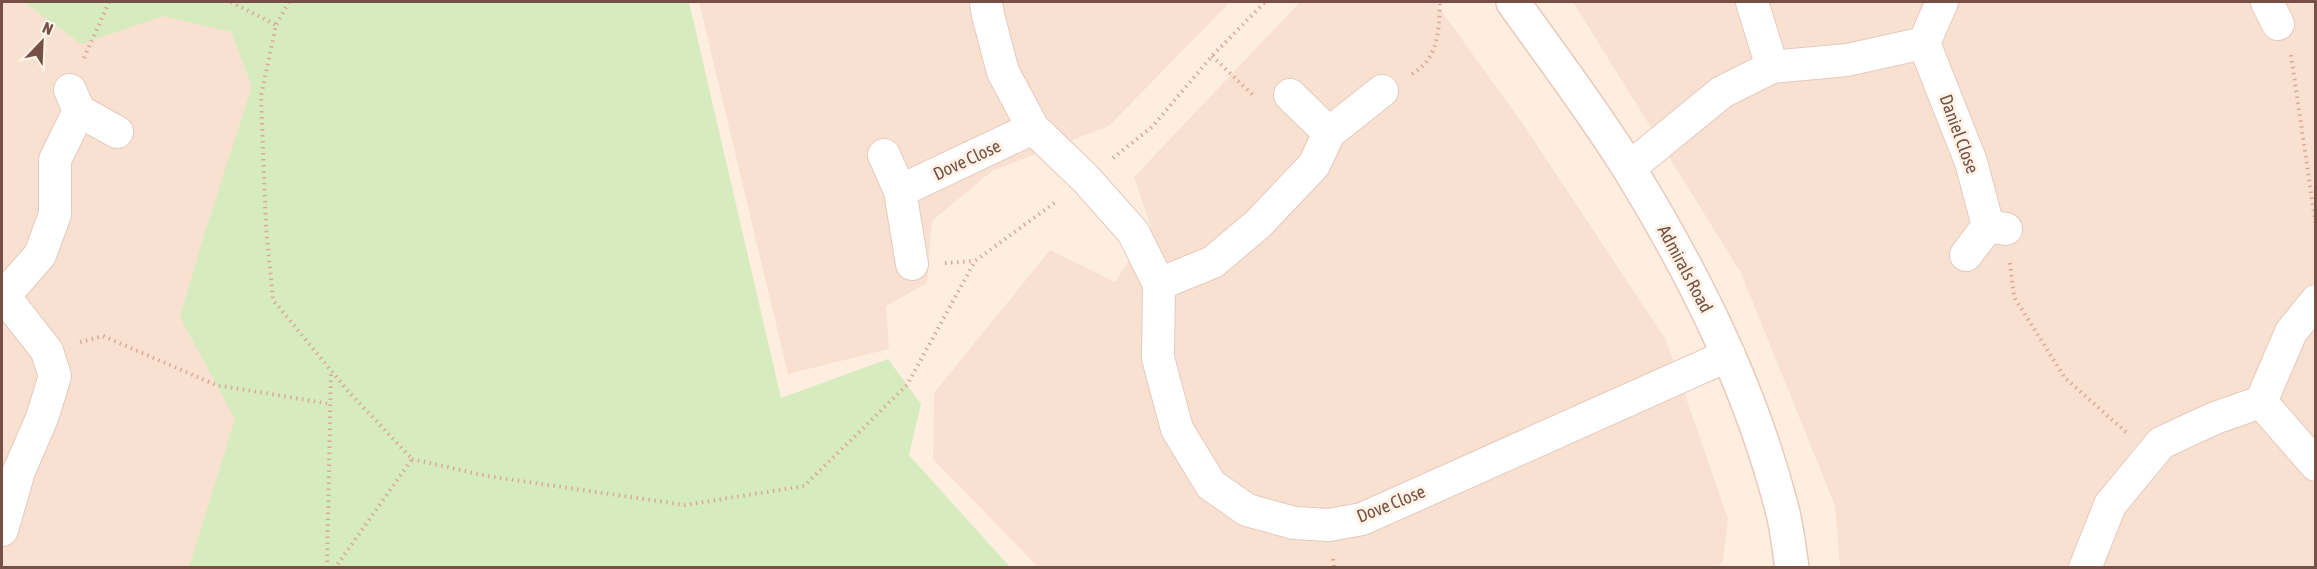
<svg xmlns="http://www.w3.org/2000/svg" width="2317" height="569" font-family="'Asap Condensed',sans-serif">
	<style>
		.residential { fill: #f8e1d1 }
		.green { fill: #d7ecbe }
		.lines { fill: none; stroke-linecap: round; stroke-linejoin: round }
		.street-casing { stroke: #e5cabe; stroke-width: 34 }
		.secondary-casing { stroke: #eacabb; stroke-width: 36 }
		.path { stroke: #daa999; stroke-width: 4; stroke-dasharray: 1.5 4.5; stroke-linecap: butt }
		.street { stroke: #fff; stroke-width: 32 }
		.secondary { stroke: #fff; stroke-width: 33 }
		.labels { text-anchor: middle; stroke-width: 6; stroke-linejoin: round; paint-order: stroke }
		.street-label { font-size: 18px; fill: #775045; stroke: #fff3e8 }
	</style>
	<rect width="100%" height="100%" fill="#feeee0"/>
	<path class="residential" d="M2,2H40L178,9L234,27L260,67L247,412L193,567H2Z
		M699,2H1230L1109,126L992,171L932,221L927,283L886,306L889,349L788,374Z
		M1300,2H1435L1525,127L1666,340L1728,519L1723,561L1717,567H1038L933,459L934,393L1050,250L1115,282L1151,227L1134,177Z
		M1573,2H2315V567H1840L1835,506L1741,273Z"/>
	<path class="green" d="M24,2H689L781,398L888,359L921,404L909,455L1010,567H189L235,419L180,317L204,235L252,86L231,32L163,16L81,44Z"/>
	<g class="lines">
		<defs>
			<path id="street" d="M986,2L988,15L1003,72L1033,128L1086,179L1133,232L1159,284L1158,358L1177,429L1211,485L1247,510L1294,523L1329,525L1362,519L1729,355
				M1752,2L1772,67
				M2267,2L2278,24
				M1924,43L1971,162L1988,226
				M70,90L79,111L117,132
				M1290,95L1329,133
				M884,155L900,191L912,264
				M1629,168L1722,92L1772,67L1847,60L1924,43L1942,2
				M900,191L1033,128
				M1966,255L1988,226L2006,229
				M1159,284L1213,262L1258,224L1314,165L1329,133L1382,91
				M2,295L4,296L47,351L55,376L42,418L19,471L2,530
				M4,296L40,255L55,214V160L79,111
				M2261,402L2316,465
				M2085,568L2110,505L2161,443L2215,418L2261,402L2291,332L2316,301"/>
			<path id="secondary" d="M1513,2C1552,57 1594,112 1630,170C1695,276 1751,388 1782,509C1787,528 1789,548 1792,568"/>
		</defs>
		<use href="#street" class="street-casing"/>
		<use href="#secondary" class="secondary-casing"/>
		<path class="path" d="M231,2L276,25
			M289,2L276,25L261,96L266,227L273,300L348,391L412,459L335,568
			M2291,55L2316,227
			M1212,56L1254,96
			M84,58L109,2
			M1412,74C1439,58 1439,30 1440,2
			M1113,158L1152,127L1212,56L1265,2
			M945,263L974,261
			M2010,263L2014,297L2065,378L2126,432
			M80,342L103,336L216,385L331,404
			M412,459L487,476L685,505L804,486L907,385L975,261L1057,201
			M1333,559L1334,568
			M327,568L331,371"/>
		<use href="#street" class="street"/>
		<use href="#secondary" class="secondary"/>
	</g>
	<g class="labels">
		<g class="street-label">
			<text transform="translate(1959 134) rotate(70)" y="6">Daniel Close</text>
			<text transform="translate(967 160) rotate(-25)" y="6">Dove Close</text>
			<text transform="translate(1685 269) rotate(62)" y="6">Admirals Road</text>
			<text transform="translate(1391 504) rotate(-22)" y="6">Dove Close</text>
		</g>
	</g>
	<rect width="2317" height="569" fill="none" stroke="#775045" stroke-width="6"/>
	<g transform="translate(42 42) rotate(23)" stroke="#fff3e8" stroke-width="4.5" paint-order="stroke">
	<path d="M0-4.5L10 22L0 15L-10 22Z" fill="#775045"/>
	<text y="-9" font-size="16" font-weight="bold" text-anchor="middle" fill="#775045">N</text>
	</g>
</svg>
